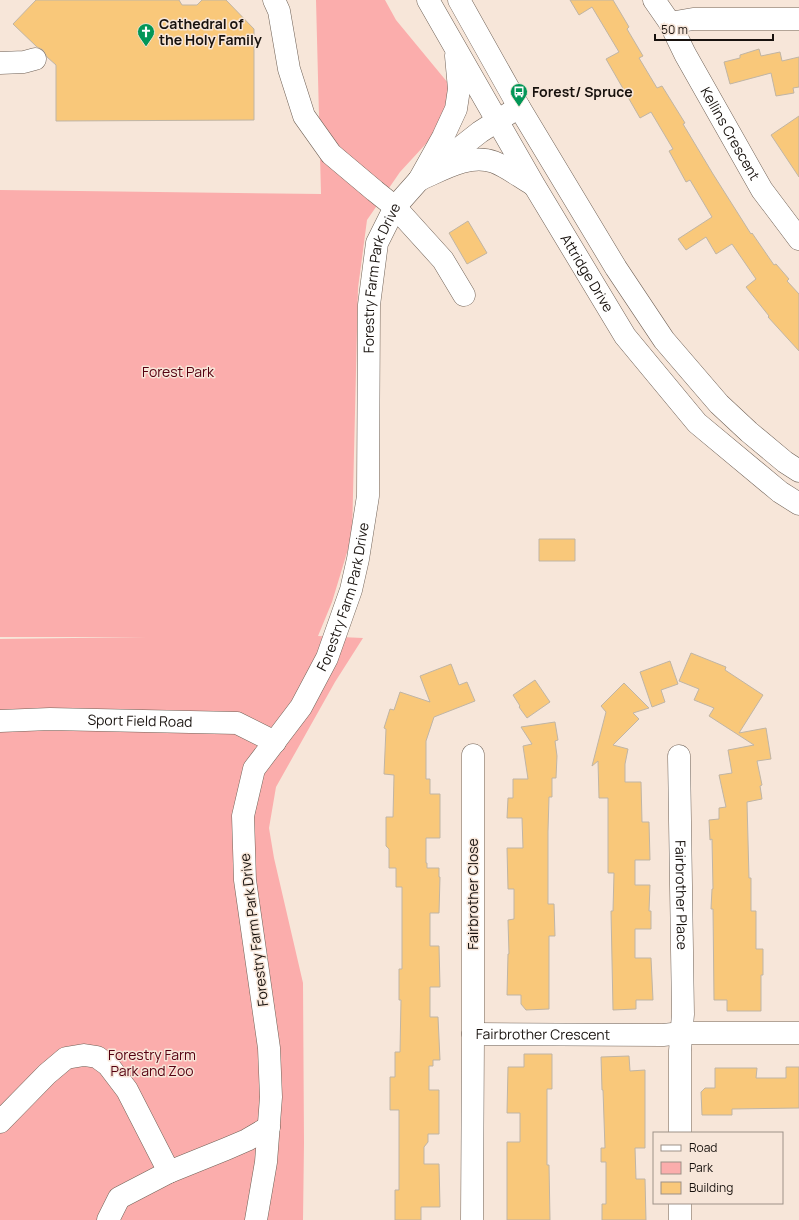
<svg xmlns="http://www.w3.org/2000/svg" width="799" height="1220" font-family="Manrope,sans-serif">
	<style>
		.green { fill: #fbadac }
		.building { fill: #f9c87a; stroke: #c0b5a5 }
		.lines { fill: none; stroke-linecap: round; stroke-linejoin: round }
		.minor-casing { stroke: #706257; stroke-width: 23 }
		.major-casing { stroke: #706257; stroke-width: 23 }
		.minor { stroke: #fff; stroke-width: 22 }
		.major { stroke: #fff; stroke-width: 22 }
		.labels { text-anchor: middle; stroke-width: 3; stroke-linejoin: round; paint-order: stroke }
		.poi-label { font-size: 14px; font-weight: bold; fill: #18120e; stroke: #f7e6d9; text-anchor: start }
		.street-label { font-size: 14px; fill: #18120e; stroke: #f7e6d9 }
		.park-label { font-size: 14px; fill: #540010; stroke: #f7e6d9 }
	</style>
	<rect width="100%" height="100%" fill="#f7e6d9"/>
	<path class="green" d="M316,0H385L396,20L448,83L449,97L435,134L400,172L367,220L358,288L352,536L332,602L318,636L363,638L335,682L276,787L269,828L274,858L303,983L304,1143L303,1220H0V639L147,637H0V190L321,194Z"/>
	<path class="building" d="M36,0H179L182,5H197L202,0H226L254,29V120L56,121V65L47,57L43,50L37,47L13,24Z
		M570,0H613L629,27L627,29L643,56L639,58L657,88L662,86L685,123L683,124L713,174L751,234L752,233L774,265L776,264L789,279L787,281L799,294V351L768,317L769,316L746,287L756,279L732,244L716,254L706,237L686,250L678,239L712,217L690,180L686,182L669,151L673,149L651,112L640,118L606,59L619,52L592,7L579,15Z
		M759,49L761,56L780,52L782,61L799,57V87L793,88L794,93L776,96L771,73L730,84L724,62L740,58V55Z
		M799,116V177L771,135Z
		M468,221L487,253L467,264L449,233Z
		M539,539H575V561H539Z
		M691,653L726,667L725,670L763,695L739,733L766,728L771,759L757,761L762,785L760,786L762,799L747,802L749,878H751V911H756V949H763V975H761V1011H727V1000H714L713,909H711L712,889H713L712,839L710,840L709,820L719,819V808L726,807L719,775L732,773L728,750L754,745L709,716L714,708L694,700L699,689L679,681Z
		M670,661L678,684L661,690L665,702L652,707L640,672Z
		M451,664L459,685L467,682L475,701L434,717L426,741V779H430V794H440V838H426V863H427V868H439V877H440L439,913H430V946H439L440,987H430V1017H438L440,1060H433V1066H429V1090H439V1134H428V1142L424,1147V1164H439L440,1207H421V1220H395V1190H399V1110H390V1077H395V1052H400L401,1000H399V969H402V887H396V868H389V849L386,846V817H393L394,775L384,774L386,729L384,728L390,709L394,710L400,692L430,702L420,676Z
		M535,680L550,702L527,718L519,707L520,706L513,695Z
		M624,683L649,708L633,713L639,719L613,745L628,749L625,764V782H641L642,822H649L650,860H635V885H650L649,911H651V929H635V958H651L653,1000H636V1009L613,1010L611,911H613L614,873H608V798H599L598,761L592,766L606,712L601,706Z
		M555,722L558,740L555,741L557,756L556,778H552V797H549L548,831V904H554L555,936H549V1009L526,1010L521,1004V995H507L508,954H509L508,920L514,919V889H508L507,848H523L522,818H507L508,798H513V779H528L523,746L532,744L521,727Z
		M524,1054H552V1089H547V1165H549L550,1220H507V1142H520V1113H507L508,1067H524Z
		M629,1056L630,1071L645,1070V1148H635L636,1179H645L646,1220H602V1204H606V1162H601V1148H605L603,1090H602L601,1057Z
		M786,1067H799V1108L732,1109V1115H702L701,1092L705,1088H715V1068H757L756,1078H786Z"/>
	<g class="lines">
		<defs>
			<g id="minor">
				<path d="M274,0L279,11L289,69L304,116L331,154L375,191L395,207L443,260L464,295"/>
				<path id="s1" d="M654,0L670,23L685,54L762,190L799,239"/>
				<path d="M670,23L693,19H799"/>
				<path d="M0,63L24,62L35,59"/>
				<path id="s2" d="M0,721L50,719L237,723L275,742"/>
				<path id="s3" d="M679,756L683,1014L680,1051V1133"/>
				<path d="M473,1034V755"/>
				<path d="M0,1122L47,1074L66,1058L84,1055L97,1057L108,1065L127,1090L169,1172"/>
				<path d="M680,1203V1220"/>
				<path d="M108,1220L119,1198L169,1172L226,1149L247,1140L269,1127"/>
				<path id="s4" d="M256,1220L266,1162L271,1097L269,1048L245,880L243,816L254,769L301,707L327,658L351,590L358,559L368,496L369,305L377,243L395,207L419,180L480,132L519,107"/>
				<path id="s5" d="M472,1220L473,1034L663,1035L682,1033H799"/>
			</g>
			<g id="major">
				<path id="s6" d="M428,0L534,185L625,336L697,423L780,492L799,504"/>
				<path d="M459,0L519,107L616,268L664,340L719,404L749,432L785,462L799,471"/>
				<path d="M419,180L443,137L456,109L459,89L456,56"/>
				<path d="M419,180C442,170 469,153 494,162C507,167 520,177 532,184"/>
			</g>
		</defs>
		<use href="#minor" class="minor-casing"/>
		<use href="#major" class="major-casing"/>
		<use href="#minor" class="minor"/>
		<use href="#major" class="major"/>
	</g>
	<defs>
		<symbol id="church-pin" viewBox="-11 -11 22 30"><path d="M0 17L-7.5 6A9.5 9.5 0 1 1 7.5 6Z" fill="#029657" stroke="#f7e6d9"/><path d="M-1.2-6h2.4v3.5h3.3v2.4h-3.3V6h-2.4V-.1h-3.3v-2.4h3.3Z" fill="#fff"/></symbol>
		<symbol id="bus-pin" viewBox="-11 -11 22 30"><path d="M0 17L-7.5 6A9.5 9.5 0 1 1 7.5 6Z" fill="#029657" stroke="#f7e6d9"/><path d="M-5-6H5V4H4V6H2V4H-2V6H-4V4H-5ZM-3.5-4V0h7V-4ZM-3.5 1.2v1.5H-2V1.2ZM2 1.2v1.5H3.5V1.2Z" fill="#fff"/></symbol>
	</defs>
	<g fill-rule="evenodd">
		<use href="#church-pin" x="136" y="22" width="20" height="27"/>
		<use href="#bus-pin" x="509" y="82" width="20" height="27"/>
	</g>
	<g class="labels">
		<g class="poi-label">
			<text x="159" y="29">Cathedral of<tspan x="159" dy="16">the Holy Family</tspan></text>
			<text x="532" y="97">Forest/ Spruce</text>
		</g>
		<g class="street-label">
			<text dy="5" stroke="none"><textPath href="#s1" startOffset="154">Kellins Crescent</textPath></text>
			<text dy="5" stroke="none"><textPath href="#s6" startOffset="316">Attridge Drive</textPath></text>
			<text dy="5" stroke="none"><textPath href="#s4" startOffset="976">Forestry Farm Park Drive</textPath></text>
			<text dy="5" stroke="none"><textPath href="#s4" startOffset="652">Forestry Farm Park Drive</textPath></text>
			<text dy="5" stroke="none"><textPath href="#s2" startOffset="140">Sport Field Road</textPath></text>
			<text transform="translate(473 894) rotate(-90)" y="5">Fairbrother Close</text>
			<text dy="5" stroke="none"><textPath href="#s3" startOffset="139">Fairbrother Place</textPath></text>
			<text transform="translate(254 930) rotate(-97)" y="5">Forestry Farm Park Drive</text>
			<text dy="5" stroke="none"><textPath href="#s5" startOffset="256">Fairbrother Crescent</textPath></text>
		</g>
		<g class="park-label">
			<text x="178" y="377">Forest Park</text>
			<text x="152" y="1060">Forestry Farm<tspan x="152" dy="16">Park and Zoo</tspan></text>
		</g>
	</g>
	<rect x="653" y="1132" width="130" height="72" fill="#f7e6d9" stroke="#9e9188"/>
	<rect x="661" y="1145" width="20" height="6" fill="#ffffff" stroke="#9e9188"/>
	<text x="689" y="1152" font-size="12" fill="#18120e">Road</text>
	<rect x="661" y="1162" width="20" height="12" fill="#fbadac" stroke="#9e9188"/>
	<text x="689" y="1172" font-size="12" fill="#18120e">Park</text>
	<rect x="661" y="1182" width="20" height="12" fill="#f9c87a" stroke="#9e9188"/>
	<text x="689" y="1192" font-size="12" fill="#18120e">Building</text>
	<path d="M655 34v6h118v-6" fill="none" stroke="#18120e" stroke-width="2"/>
	<text x="661" y="34" font-size="12" fill="#18120e" stroke="#f7e6d9" stroke-width="3" paint-order="stroke">50 m</text>
</svg>
